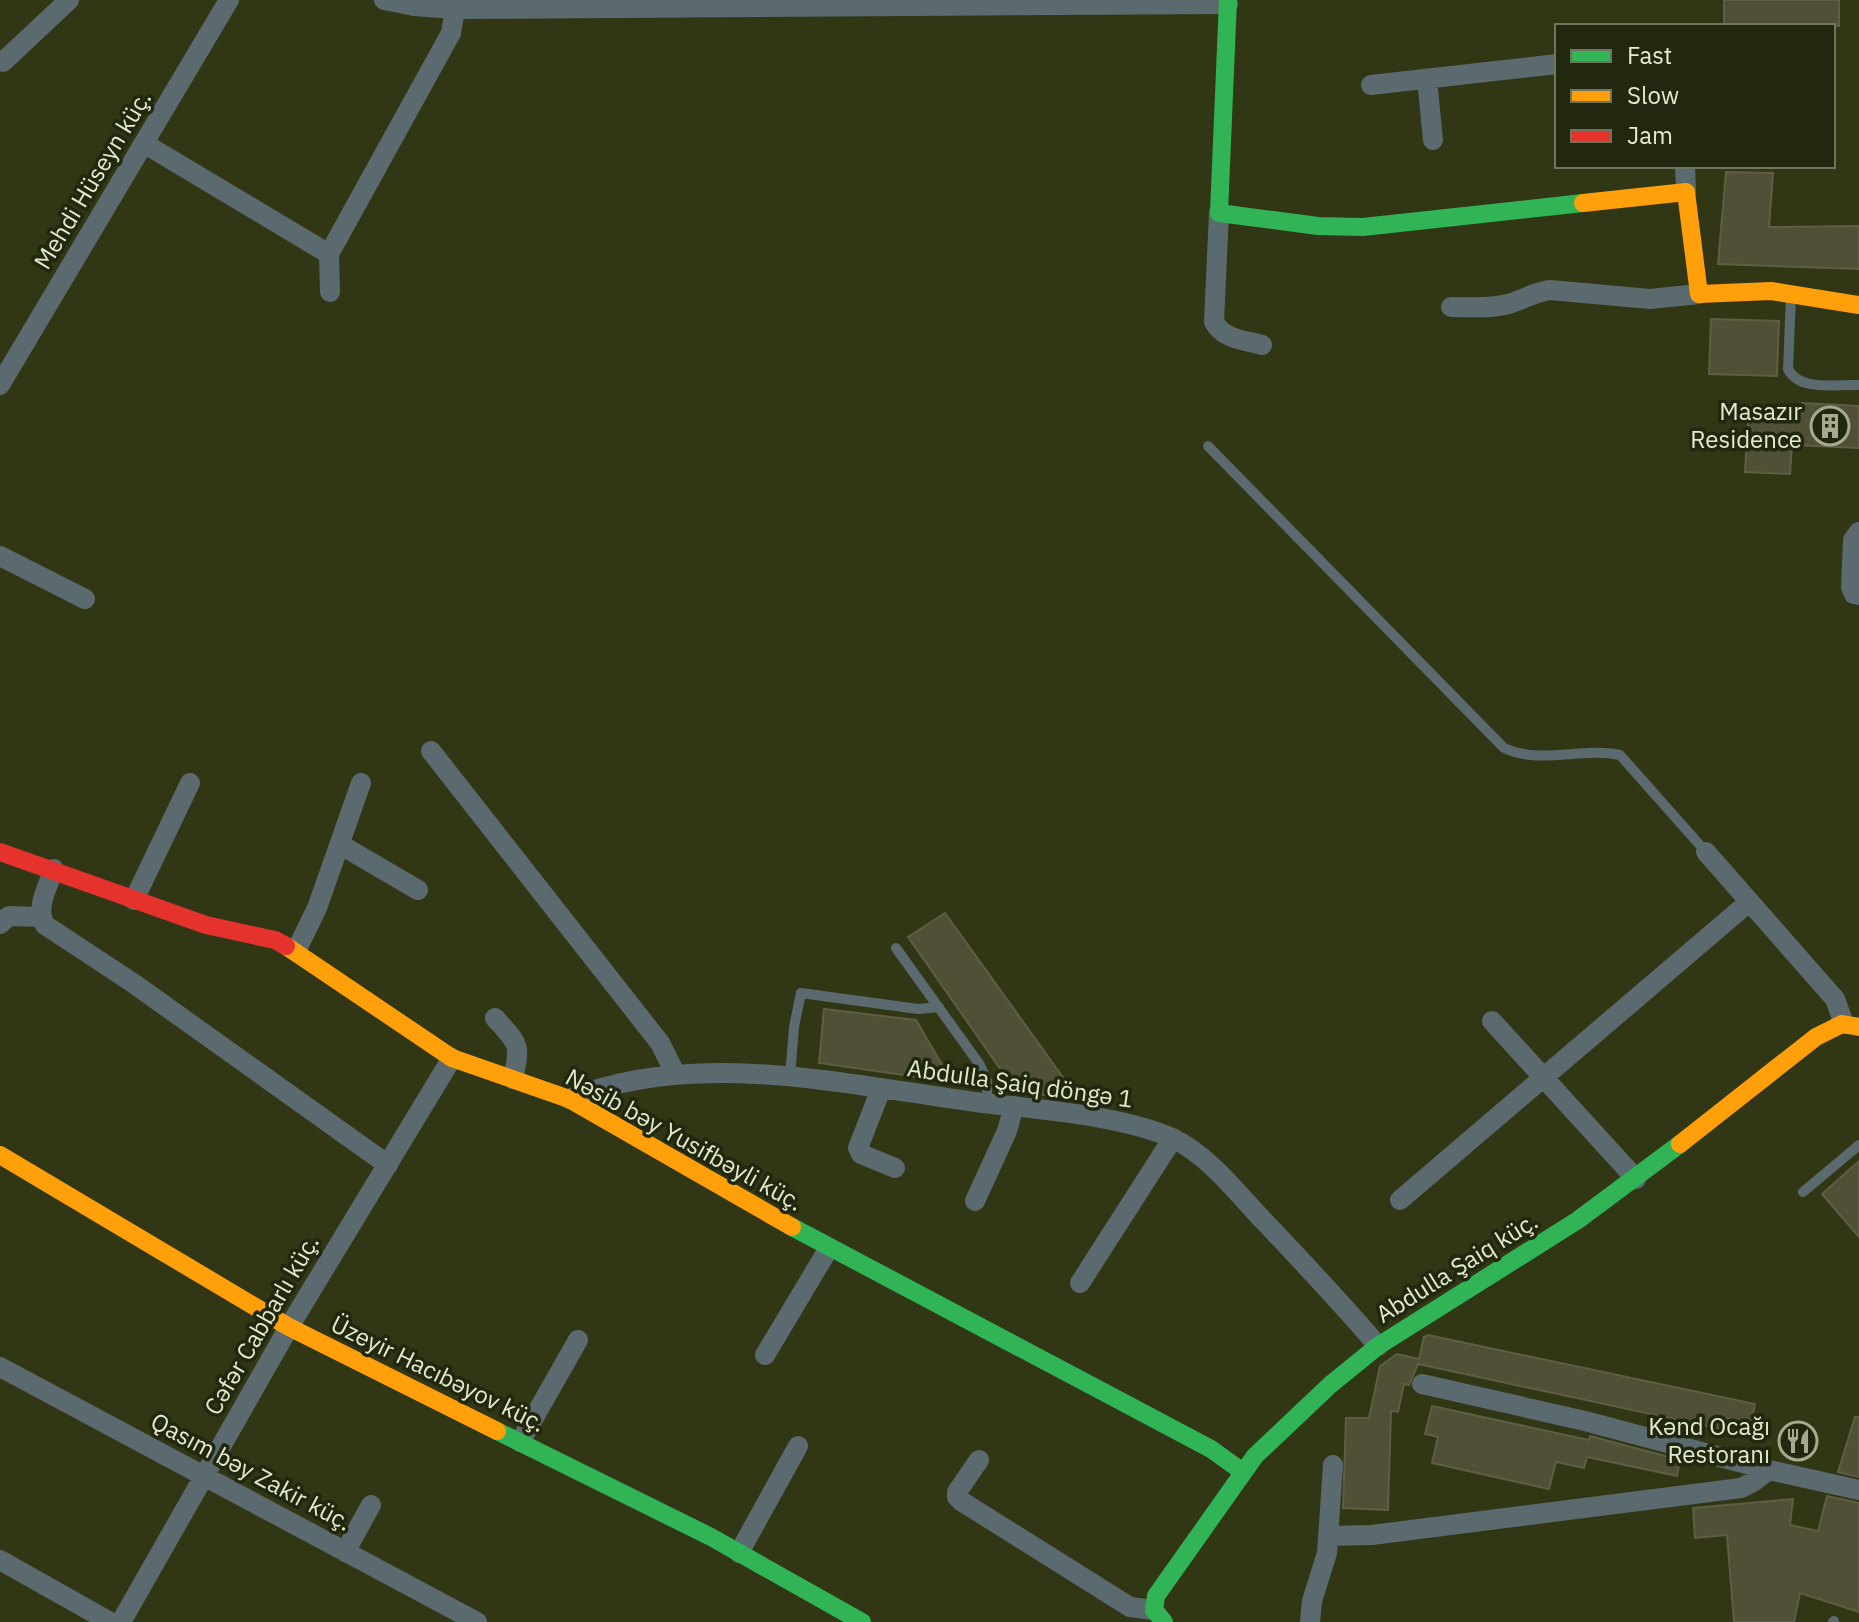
<svg xmlns="http://www.w3.org/2000/svg" width="1859" height="1622" font-family="'IBM Plex Sans',sans-serif">
	<style>
		.building { fill: #4f5035; stroke: #5e5e44; stroke-width: 2 }
		.lines { fill: none; stroke-linecap: round; stroke-linejoin: round }
		.lane { stroke: #5b6a6f; stroke-width: 10 }
		.street { stroke: #5b6a6f; stroke-width: 20 }
		.fast { stroke: #30b455; stroke-width: 18 }
		.slow { stroke: #ff9f0a; stroke-width: 18 }
		.jam { stroke: #e5322d; stroke-width: 18 }
		.labels { text-anchor: middle; stroke-width: 7; stroke-linejoin: round; paint-order: stroke }
		.street-label { font-size: 24px; fill: #e3ebcd; stroke: #222710 }
		.poi-label { font-size: 24px; fill: #e3ebcd; stroke: #222710; text-anchor: end }
	</style>
	<rect width="100%" height="100%" fill="#313615"/>
	<path class="building" d="M1724,0H1839V26H1724Z
		M1726,172L1773,173L1769,227L1859,226V269L1718,264Z
		M1711,319L1779,321L1777,376L1709,374Z
		M1802,403L1859,406V448L1792,445L1790,474L1745,472L1749,406L1802,409Z
		M945,913L1077,1097L1017,1093L908,937Z
		M824,1009L916,1020L952,1082L819,1063Z
		M1859,1161V1237L1822,1194Z
		M1428,1335L1755,1404L1749,1435L1418,1364L1409,1385L1404,1384L1398,1412L1391,1411L1388,1510L1343,1508L1346,1418H1369L1380,1366L1397,1354L1419,1359L1424,1337Z
		M1432,1406L1589,1440L1590,1436L1680,1460L1677,1476L1587,1457L1584,1468L1556,1462L1549,1489L1432,1463L1438,1437L1425,1434Z
		M1855,1417H1859V1477L1838,1472Z
		M1827,1496L1859,1503V1612L1800,1593L1794,1622H1734L1727,1535L1695,1538L1693,1508L1793,1499L1790,1525L1818,1531Z"/>
	<g class="lines">
		<path class="lane" d="M1791,296L1788,369C1799,392 1837,384 1859,385
			M1208,446L1504,748C1541,765 1581,747 1620,755L1706,852
			M896,948L980,1065L987,1081V1103
			M790,1077L794,1027L801,993L918,1009L939,1007
			M1803,1192L1859,1145
			M1833,1622L1834,1621"/>
		<path class="street" d="M384,0L414,6L455,9L1228,4
			M3,62L69,0
			M1427,79L1433,140
			M1371,85L1557,64
			M145,144L329,254
			M1685,166L1686,192
			M1219,213L1214,322C1223,339 1244,340 1262,345
			M330,292L329,254L451,33L455,9
			M1451,307C1469,307 1490,309 1508,304C1523,300 1534,292 1550,290L1650,299L1699,294
			M0,385L229,0
			M1859,532L1853,540L1851,587L1854,594L1859,595
			M0,556L85,599
			M431,751L660,1043L676,1075
			M341,845L418,890
			M1706,852L1835,999L1844,1024
			M54,869C48,886 35,908 45,925L133,983L388,1165
			M134,900L190,783
			M0,924L9,916L40,917
			M296,951L317,908L361,783
			M495,1018C519,1045 521,1043 513,1079
			M1492,1021L1636,1179
			M881,1089L858,1148L861,1154L895,1168
			M569,1099C699,1047 849,1086 983,1103C1036,1109 1127,1116 1174,1139C1207,1155 1234,1189 1259,1216C1299,1258 1340,1301 1378,1346
			M1400,1200L1749,902
			M975,1201L1007,1131L1014,1106
			M1080,1283L1173,1138
			M765,1355L829,1248
			M0,1367L477,1622
			M1422,1384L1585,1421L1769,1470L1859,1490
			M520,1442L578,1340
			M979,1460L957,1492V1497L961,1501L1130,1607L1154,1610
			M1328,1536L1372,1535L1741,1488L1753,1482L1769,1470
			M345,1552L371,1505
			M739,1553L798,1446
			M0,1560L110,1622
			M121,1622L289,1327L452,1058
			M1310,1622L1312,1601L1327,1553L1333,1465"/>
		<path class="fast" d="M1228,0L1219,213L1318,226L1363,227L1583,203
			M792,1227L1211,1449L1243,1472
			M497,1431L711,1537L862,1622
			M1164,1622L1154,1610L1156,1596L1255,1456L1330,1385L1378,1346L1578,1220L1680,1144"/>
		<path class="slow" d="M1583,203L1686,192L1699,294L1771,291L1859,305
			M286,946L452,1058L569,1099L792,1227
			M1680,1144L1816,1037L1842,1024L1859,1027
			M0,1155L289,1327L497,1431"/>
		<path class="jam" d="M0,852L206,925L275,940L286,946"/>
	</g>
	<defs>
		<symbol id="building-ring" viewBox="-11 -11 22 22"><circle r="9.5" fill="#222710" stroke="#a5ac8d" stroke-width="1.5"/><path d="M-4-6H4V6H1V3H-1V6H-4ZM-2.5-4.3h1.7v1.8h-1.7ZM.8-4.3h1.7v1.8H.8ZM-2.5-1h1.7V.8h-1.7ZM.8-1h1.7V.8H.8Z" fill="#a5ac8d"/></symbol>
		<symbol id="restaurant-ring" viewBox="-11 -11 22 22"><circle r="9.5" fill="#222710" stroke="#a5ac8d" stroke-width="1.5"/><path d="M-5-6h1v4h1v-4h1v4h1v-4h1v5L-1.5 .5V6h-2V.5L-5-1ZM5-6V6H3V1.5H1.5Q1.5-4 5-6Z" fill="#a5ac8d"/></symbol>
	</defs>
	<g fill-rule="evenodd">
		<use href="#building-ring" x="1808" y="404" width="44" height="44"/>
		<use href="#restaurant-ring" x="1776" y="1419" width="44" height="44"/>
	</g>
	<g class="labels">
		<g class="street-label">
			<text transform="translate(93 180) rotate(-59)" y="8">Mehdi Hüseyn küç.</text>
			<text transform="translate(1020 1084) rotate(8)" y="8">Abdulla Şaiq döngə 1</text>
			<text transform="translate(684 1140) rotate(29)" y="8">Nəsib bəy Yusifbəyli küç.</text>
			<text transform="translate(1457 1268) rotate(-32)" y="8">Abdulla Şaiq küç.</text>
			<text transform="translate(262 1325) rotate(-60)" y="8">Cəfər Cabbarlı küç.</text>
			<text transform="translate(438 1374) rotate(26)" y="8">Üzeyir Hacıbəyov küç.</text>
			<text transform="translate(251 1472) rotate(28)" y="8">Qasım bəy Zakir küç.</text>
		</g>
		<g class="poi-label">
			<text x="1802" y="420">Masazır<tspan x="1802" dy="28">Residence</tspan></text>
			<text x="1770" y="1435">Kənd Ocağı<tspan x="1770" dy="28">Restoranı</tspan></text>
		</g>
	</g>
	<rect x="1555" y="24" width="280" height="144" fill="#222710" stroke="#6f755c" stroke-width="2"/>
	<rect x="1571" y="50" width="40" height="12" fill="#30b455" stroke="#6f755c" stroke-width="2"/>
	<text x="1627" y="64" font-size="24" fill="#e3ebcd">Fast</text>
	<rect x="1571" y="90" width="40" height="12" fill="#ff9f0a" stroke="#6f755c" stroke-width="2"/>
	<text x="1627" y="104" font-size="24" fill="#e3ebcd">Slow</text>
	<rect x="1571" y="130" width="40" height="12" fill="#e5322d" stroke="#6f755c" stroke-width="2"/>
	<text x="1627" y="144" font-size="24" fill="#e3ebcd">Jam</text>
</svg>
